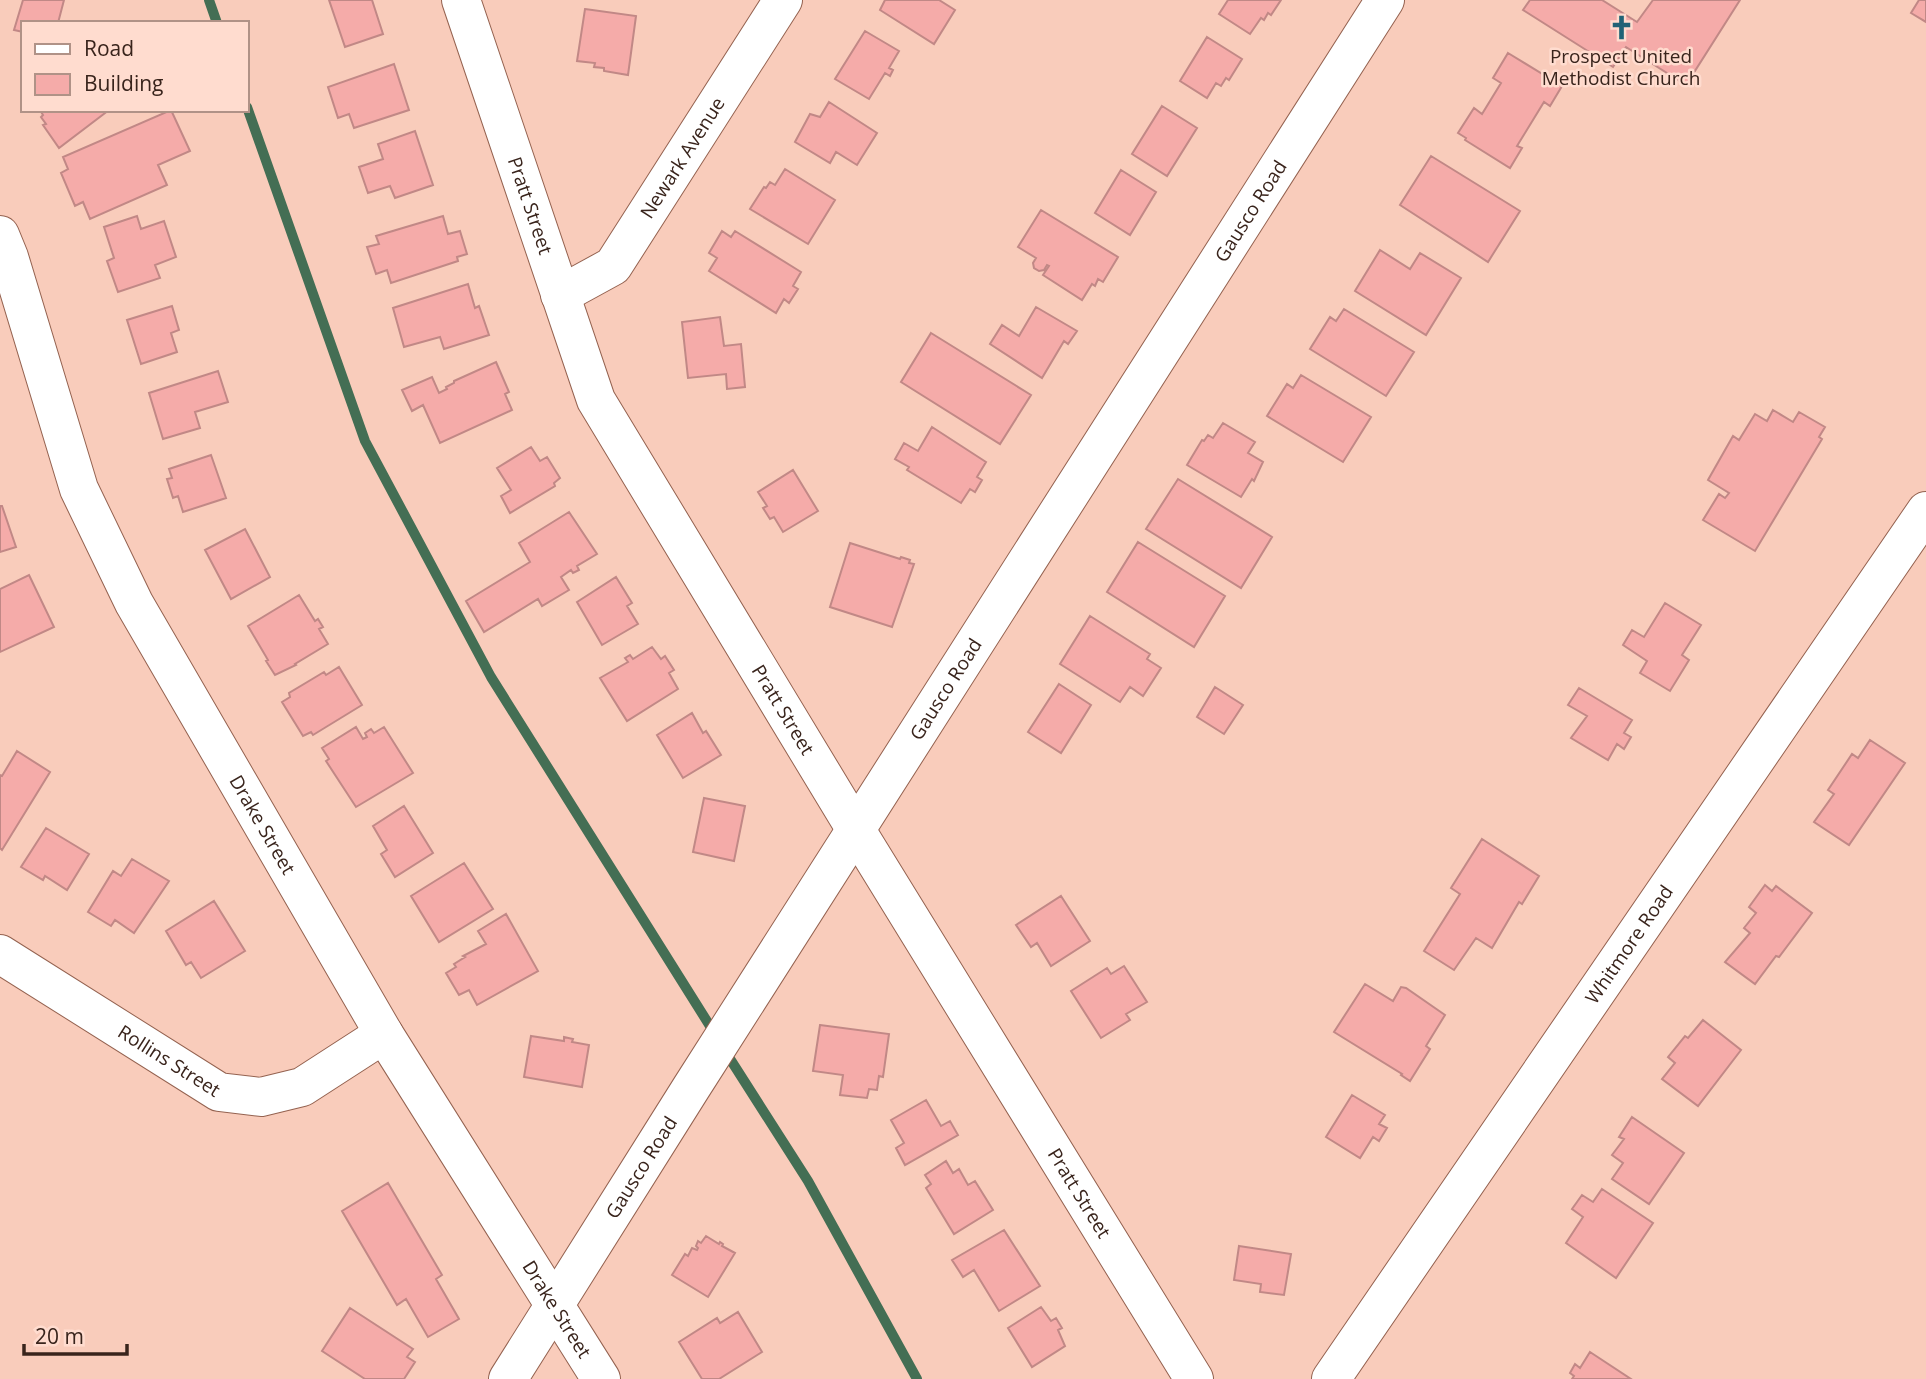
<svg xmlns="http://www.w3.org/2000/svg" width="1926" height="1379" font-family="'Open Sans',sans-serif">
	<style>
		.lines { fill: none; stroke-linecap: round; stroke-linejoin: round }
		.stream { stroke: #446e54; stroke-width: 10 }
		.building { fill: #f5aba9; stroke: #c18886; stroke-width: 2 }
		.minor-casing { stroke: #946250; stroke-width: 40 }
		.minor { stroke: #fff; stroke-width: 38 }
		.labels { text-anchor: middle; stroke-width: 5; stroke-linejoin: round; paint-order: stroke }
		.poi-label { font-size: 19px; fill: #39241c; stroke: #ffdccf }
		.street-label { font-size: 19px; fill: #39241c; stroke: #ffdccf }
	</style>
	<rect width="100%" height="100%" fill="#f9ccbb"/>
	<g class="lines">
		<path class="stream" d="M209,0L217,23
			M247,107L365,441L491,677L715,1034
			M725,1051L808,1181L917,1379"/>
	</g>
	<path class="building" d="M23,0H64L58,23H23V32L14,30Z
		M329,0H372L383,34L345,47Z
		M885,0H939L955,10L934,44L880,10Z
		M1228,0H1281L1271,15L1268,13L1264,20L1261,18L1250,34L1219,14Z
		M1530,0H1602L1637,22L1653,0H1740L1686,85L1626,47L1613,67L1523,10Z
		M1919,0H1926V22L1911,13Z
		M585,9L636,16L628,75L604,71V68L594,67L595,63L577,61Z
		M865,31L899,51L889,68L893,70L890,76L885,73L869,99L835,79Z
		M1207,37L1242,59L1229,80L1226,78L1221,86L1216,83L1207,98L1180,81Z
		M1508,53L1562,86L1550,106L1544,102L1517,146L1522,148L1510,168L1465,140L1466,138L1458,133L1474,108L1482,114L1501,83L1493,78Z
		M394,64L409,110L354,128L349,114L338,118L328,87Z
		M829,102L877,133L857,165L836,152L830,163L795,142L810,114L820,117Z
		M1162,106L1197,128L1167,176L1132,154Z
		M40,110H109L59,148L43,125L46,124L41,117L43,115Z
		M171,110L190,151L158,165L167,185L90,219L83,202L75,206L61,173L68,169L63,157Z
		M415,131L433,185L395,198L390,186L368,193L359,167L383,159L378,144Z
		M1431,156L1520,211L1488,262L1400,205Z
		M785,169L835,200L808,244L750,209L764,187L766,188L770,182L775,185Z
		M1121,170L1156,192L1130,235L1095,213Z
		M1041,210L1118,257L1103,282L1098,279L1095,286L1092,284L1082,300L1043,275L1049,266L1047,265L1044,270L1039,271L1034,268L1033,263L1036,258L1018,247Z
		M137,216L141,229L164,221L176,257L155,265L160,278L118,292L107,261L114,258L104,227Z
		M443,216L448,234L460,231L467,254L457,257L458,261L391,283L387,270L376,274L367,247L379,244L376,236Z
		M722,231L731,237L735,231L801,272L793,286L798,289L789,303L784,299L776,313L709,271L717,258L709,253Z
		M1380,250L1410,269L1420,253L1461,278L1426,335L1355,291Z
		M468,284L475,308L479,306L489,335L444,349L440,337L404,347L393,308Z
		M172,306L179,330L171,333L177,352L141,364L127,320Z
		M1036,307L1077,331L1068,344L1064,341L1042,378L990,344L1002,325L1019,336Z
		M1344,309L1414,352L1386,396L1310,349L1330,317L1336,321Z
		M720,317L724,346L741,344L745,387L727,389L726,374L688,378L682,322Z
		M931,333L1031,395L1000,444L901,382Z
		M496,362L509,392L505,394L512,410L440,443L423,405L412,411L402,390L432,377L439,393L447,389L446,387L454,383V381Z
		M218,371L228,402L195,412L200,428L163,439L149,393Z
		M1301,375L1371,417L1343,462L1267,416L1287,384L1293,388Z
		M1773,410L1793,422L1799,412L1825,427L1819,437L1822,439L1755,551L1703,520L1719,494L1725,498L1729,493L1708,480L1733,436L1739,440L1755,414L1767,421Z
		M1223,423L1255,442L1248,453L1263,462L1254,481L1252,479L1241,497L1187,465L1202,440L1204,441L1208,435L1213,438Z
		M932,427L986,462L977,477L982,480L975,492L970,489L961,503L907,470L909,467L895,459L904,443L918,451Z
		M531,447L540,461L547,457L560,478L554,483L555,486L510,513L501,496L511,490L497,468Z
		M211,455L226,498L183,512L178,496L173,498L167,479L172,478L169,469Z
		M793,470L818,511L783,532L774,517L770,519L763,508L767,506L758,492Z
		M1178,479L1272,537L1241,588L1146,529Z
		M0,506H2L16,547L0,552Z
		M569,512L597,554L577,566L579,570L573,573L571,570L561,577L569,590L542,606L538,599L484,632L466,601L530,562L519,543Z
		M245,529L270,577L231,599L205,550Z
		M1138,542L1225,596L1194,647L1107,592Z
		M850,543L900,559L901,557L910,560L909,563L914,564L892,627L830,607Z
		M29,575L54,627L0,652V589Z
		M616,577L632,603L627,606L638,624L602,645L577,602Z
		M299,595L315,621L318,619L323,627L319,629L328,644L295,664L296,665L275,675L266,661L268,660L248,626Z
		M1665,603L1701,625L1682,655L1689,660L1670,691L1640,673L1647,661L1623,645L1632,630L1644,637Z
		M1090,616L1150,654L1147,659L1161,668L1143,696L1130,687L1120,702L1060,664Z
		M652,647L661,659L665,656L674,670L669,673L678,689L627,721L600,678L628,662L625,658L630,655L633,659Z
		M339,667L362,705L313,735L311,732L303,736L282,702L290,697L289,693L324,672L326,675Z
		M1059,684L1091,705L1061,753L1028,732Z
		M1215,687L1243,705L1224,734L1197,717Z
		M1579,688L1632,720L1624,733L1631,737L1624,749L1617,744L1608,760L1571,738L1587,716L1568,705Z
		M692,713L703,733L706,731L721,755L683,778L657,735Z
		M356,727L363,739L367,737L365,733L371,729L374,733L384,727L413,773L356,807L326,761L329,759L322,748Z
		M1870,740L1905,763L1849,845L1814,822L1834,794L1828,790L1852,754L1858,758Z
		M17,751L50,772L2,850L0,848V775L2,776Z
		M704,798L745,806L734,861L693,852Z
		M404,806L433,853L395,877L381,854L387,850L373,826Z
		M46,828L89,854L67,890L45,876L43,880L21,867Z
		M1482,839L1539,876L1522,904L1519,902L1492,948L1476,938L1454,970L1424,951L1460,894L1451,888Z
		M132,859L169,881L134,933L115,920L111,926L88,912L113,871L121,876Z
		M464,863L493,909L439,942L411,896Z
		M1765,885L1772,891L1776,886L1812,913L1779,957L1776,956L1755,984L1725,962L1750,933L1744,928L1756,913L1749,907Z
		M1061,896L1090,941L1051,966L1037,943L1031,947L1016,925Z
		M214,901L245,951L201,978L191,962L186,965L166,931Z
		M506,914L538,971L477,1005L469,990L459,995L446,973L456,967L454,964L465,957L463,956L486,944L478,931Z
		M1124,966L1147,1002L1126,1014L1130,1020L1101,1038L1071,991L1107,968L1111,974Z
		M1365,984L1393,1001L1401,987L1406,988L1445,1015L1426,1046L1430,1049L1410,1081L1401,1075L1402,1074L1334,1032Z
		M1703,1020L1741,1050L1698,1106L1662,1079L1675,1063L1668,1057L1685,1036L1688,1038Z
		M820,1025L889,1034L883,1077L879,1076L877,1090L869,1089L867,1098L840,1095L843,1075L813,1071Z
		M531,1036L564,1041V1037L573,1039L572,1042L589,1045L582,1087L524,1077Z
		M1352,1095L1385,1115L1379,1124L1387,1128L1379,1141L1373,1137L1360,1158L1326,1137Z
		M926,1100L941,1126L950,1121L958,1135L905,1165L896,1148L904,1143L891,1120Z
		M1632,1117L1684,1153L1649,1204L1612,1179L1623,1163L1612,1155L1624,1139L1619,1137Z
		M946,1161L953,1173L959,1169L968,1185L975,1181L993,1210L954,1234L926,1188L931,1184L925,1175Z
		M388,1183L442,1275L436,1279L459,1319L428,1337L406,1299L397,1305L342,1211Z
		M1602,1189L1653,1223L1616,1278L1566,1243L1583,1217L1572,1209L1582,1195L1593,1202Z
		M1004,1230L1040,1286L999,1311L974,1270L963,1277L952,1260Z
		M706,1236L719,1244L720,1242L723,1244L722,1246L735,1253L708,1297L672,1275L685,1254L688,1256L692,1248L697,1250L698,1248L696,1246L698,1241L701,1243Z
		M1239,1246L1291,1254L1284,1295L1260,1292L1261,1284L1234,1280Z
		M1041,1307L1051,1321L1056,1318L1062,1328L1058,1330L1065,1346L1032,1367L1008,1328Z
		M350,1308L413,1349L407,1357L415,1362L404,1379H365L322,1351Z
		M738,1312L762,1352L719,1379H702L679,1342L717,1318L720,1323Z
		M1590,1352L1631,1379H1572L1574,1376L1570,1373L1575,1364L1580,1368Z"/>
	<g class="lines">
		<defs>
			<g id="minor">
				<path id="s1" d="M461,0L596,400L856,830L1194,1379"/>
				<path id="s2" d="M0,235L9,257L79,489L134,603L384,1034L601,1379"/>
				<path id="s3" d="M560,295L613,266L783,0"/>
				<path id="s4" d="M0,954L219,1092L261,1097L302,1087L384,1034"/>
				<path id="s5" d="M508,1379L691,1088L1385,0"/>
				<path id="s6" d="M1331,1379L1926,511"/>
			</g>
		</defs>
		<use href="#minor" class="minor-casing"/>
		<use href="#minor" class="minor"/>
	</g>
	<defs>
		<symbol id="church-bare" viewBox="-9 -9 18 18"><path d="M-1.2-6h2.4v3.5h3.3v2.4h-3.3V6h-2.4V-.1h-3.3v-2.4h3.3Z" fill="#216376" stroke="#ffdccf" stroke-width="2.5" paint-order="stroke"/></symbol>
	</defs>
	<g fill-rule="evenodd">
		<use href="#church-bare" x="1604" y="10" width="35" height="35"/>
	</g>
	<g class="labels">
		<g class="poi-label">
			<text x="1621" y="63">Prospect United<tspan x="1621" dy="22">Methodist Church</tspan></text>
		</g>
		<g class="street-label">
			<text dy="7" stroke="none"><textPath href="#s3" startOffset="189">Newark Avenue</textPath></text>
			<text dy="7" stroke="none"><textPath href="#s1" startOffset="217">Pratt Street</textPath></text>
			<text dy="7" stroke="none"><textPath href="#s5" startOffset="1384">Gausco Road</textPath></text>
			<text dy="7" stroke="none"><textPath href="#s5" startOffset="817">Gausco Road</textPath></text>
			<text dy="7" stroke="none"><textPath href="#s1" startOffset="784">Pratt Street</textPath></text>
			<text dy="7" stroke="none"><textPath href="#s2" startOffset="649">Drake Street</textPath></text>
			<text dy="7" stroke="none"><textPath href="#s6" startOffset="527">Whitmore Road</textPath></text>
			<text dy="7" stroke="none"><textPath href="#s4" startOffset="200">Rollins Street</textPath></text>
			<text dy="7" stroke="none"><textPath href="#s5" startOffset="250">Gausco Road</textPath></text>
			<text dy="7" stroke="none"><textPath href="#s1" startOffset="1351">Pratt Street</textPath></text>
			<text dy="7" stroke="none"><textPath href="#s2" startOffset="1216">Drake Street</textPath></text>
		</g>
	</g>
	<rect x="21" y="21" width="228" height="91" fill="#ffdccf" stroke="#b09287" stroke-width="2"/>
	<rect x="35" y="44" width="35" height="10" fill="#ffffff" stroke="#b09287" stroke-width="2"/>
	<text x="84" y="56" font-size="21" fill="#39241c">Road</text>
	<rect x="35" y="74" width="35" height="21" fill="#f5aba9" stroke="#b09287" stroke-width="2"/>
	<text x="84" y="91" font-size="21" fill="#39241c">Building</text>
	<path d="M24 1344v10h103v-10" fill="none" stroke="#39241c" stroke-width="3.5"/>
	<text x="35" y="1344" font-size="21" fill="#39241c" stroke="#ffdccf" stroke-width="5" paint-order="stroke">20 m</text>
</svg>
